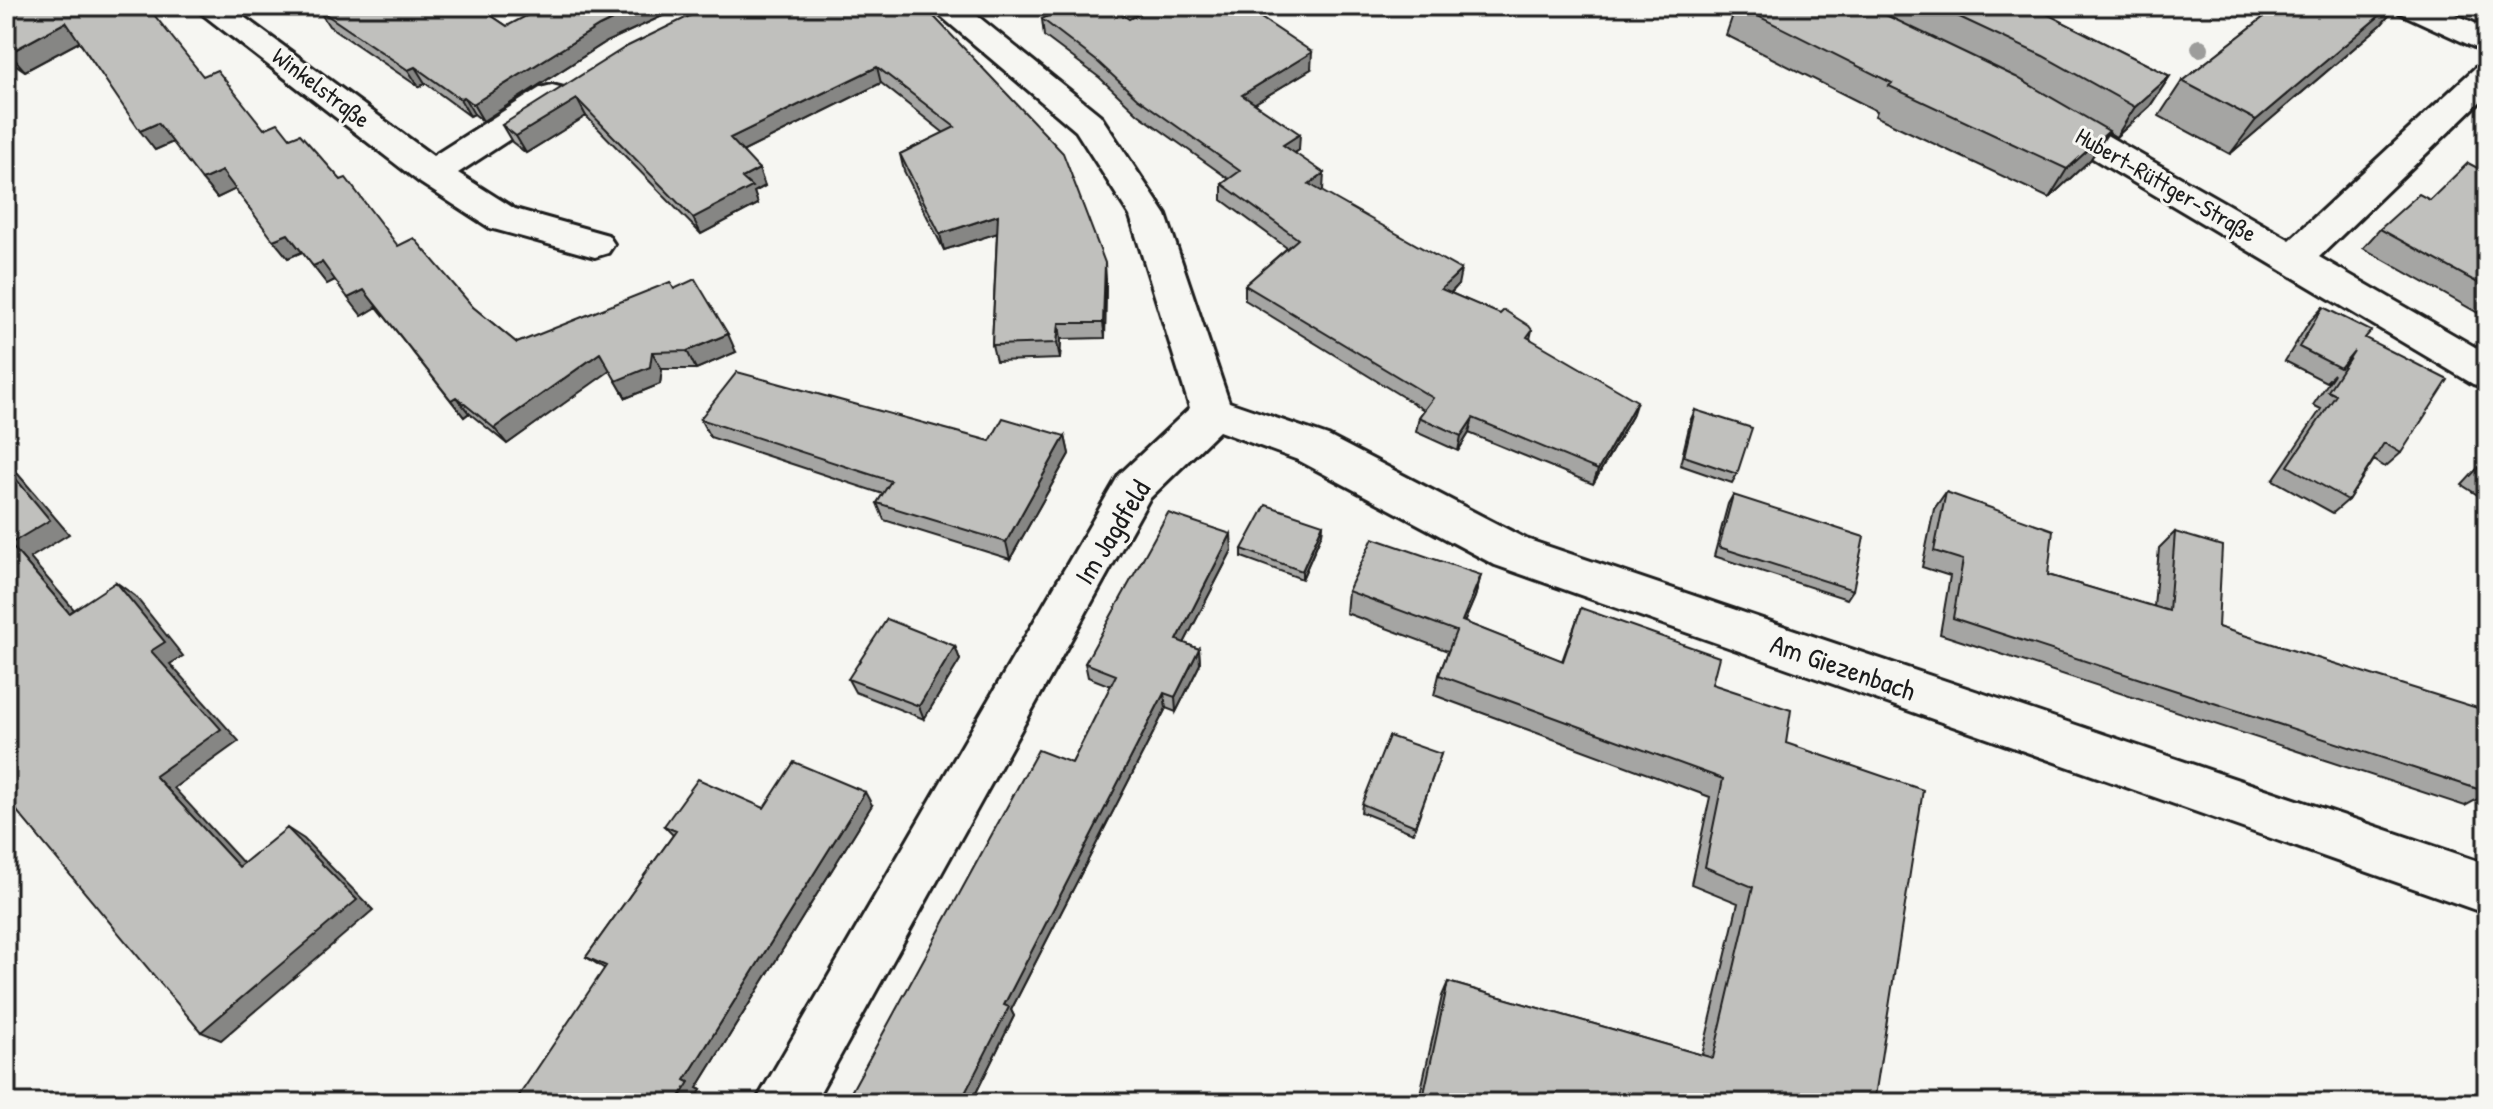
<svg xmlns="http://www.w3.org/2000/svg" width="2493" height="1109" font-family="'Patrick Hand',sans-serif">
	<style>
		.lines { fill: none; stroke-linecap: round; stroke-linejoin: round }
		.street-casing { stroke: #1c1c1c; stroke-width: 6 }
		.street { fill: #f6f6f2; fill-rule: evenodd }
		.tree { fill: #9d9d9b }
		.wall { fill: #a5a5a3; stroke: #1c1c1c; stroke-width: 2 }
		.shaded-wall { fill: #868684; stroke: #1c1c1c; stroke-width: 2 }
		.building { fill: #c0c0bd; stroke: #1c1c1c; stroke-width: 2 }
		.labels { text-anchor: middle; stroke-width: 6; stroke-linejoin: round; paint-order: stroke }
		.far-street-label { font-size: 24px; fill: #1c1c1c; stroke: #f6f6f2 }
		.street-label { font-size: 28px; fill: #1c1c1c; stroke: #f6f6f2 }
	</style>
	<rect width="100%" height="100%" fill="#f6f6f2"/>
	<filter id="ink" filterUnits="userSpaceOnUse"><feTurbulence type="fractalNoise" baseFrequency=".0125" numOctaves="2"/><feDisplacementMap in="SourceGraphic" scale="16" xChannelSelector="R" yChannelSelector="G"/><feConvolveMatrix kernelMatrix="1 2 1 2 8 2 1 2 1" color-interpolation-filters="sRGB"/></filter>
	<g filter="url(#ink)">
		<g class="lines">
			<defs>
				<path id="street" d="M192,6H229L433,156L540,88L552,85L564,88L569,96L564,104L458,173L515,209L608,235L614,244L608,253L595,257L490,228L419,182Z
					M929,6H965L1100,115L1166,215L1229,402L1328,436L1526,539L2487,864V914L1495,565L1298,460L1219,431L1149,499L814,1103H755L1119,475L1190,408L1130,216L1076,131Z
					M2395,6H2438L2487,29V53L2400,13Z
					M2487,65V95L2319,257L2487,354V388L2473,384L2037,125L2032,117L2037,109L2049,105L2061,109L2290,240L2475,68Z"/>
			</defs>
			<use href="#street" class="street-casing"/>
			<use href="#street" class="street"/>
		</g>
		<circle class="tree" cx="2200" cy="48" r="9"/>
		<path class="wall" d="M6,6L203,76L264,129L290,138L398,246L517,343L674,289L736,352L696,369H662L660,384L626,398L610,370L507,444L469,413L464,417L377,307L362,316L335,280L327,284L302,252L288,258L235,189L217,198L173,142L155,150L79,42L25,71L6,58Z
			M314,6H477L507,26L605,17L627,6H684L606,42L483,121L474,114L470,116L425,83L419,87L329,26L318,9Z
			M710,6H924L1106,279L1105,338L1061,339L1060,359L996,361L992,345L997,233L944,250L904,171L900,154L944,133L881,83L742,152L759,169L765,186L754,192L758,204L701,234L586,116L526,153L512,142L502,125Z
			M1736,6H2038L2036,9L2170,76L2150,106L2116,137L2108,132L2090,160L2049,198L1875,116L1877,111L1726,35Z
			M2278,6H2397L2381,25L2230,154L2159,116L2182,81Z
			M1042,19H1129L1311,69L1255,103L1299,150L1295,153L1323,190L1321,191L1458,285L1451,293L1532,330L1530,339L1632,416L1593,484L1469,433L1458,451L1416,432L1419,417L1424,410L1245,300V285L1287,248L1222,200V184L1229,179L1138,114L1100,78L1044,36Z
			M2487,170V318L2363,248L2380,229L2430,200Z
			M2323,307L2365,338L2401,453L2385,467L2374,460L2348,500L2333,513L2273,480L2321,409L2313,405L2334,374L2326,382L2285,361L2309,322Z
			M1695,410L1737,474L1732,483L1680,465L1691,419Z
			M700,419L990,441L1065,436L1069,454L1010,559L884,520L877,503L883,494L710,437Z
			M2487,458V501L2462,485Z
			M1946,492L2048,575L2154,607L2159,548L2175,532L2218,627L2487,757V794L2465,806L1940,634L1950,576L1922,567L1934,509Z
			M1733,495L1853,590L1847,599L1714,556L1728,504Z
			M1323,524L1322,533L1302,579L1242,557V549Z
			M1232,550L1184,643L1199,649L1200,664L1176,712L1166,708L1011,1010L1014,1016L971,1103L1072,763L1111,686L1088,677L1085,663Z
			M1481,575L1475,597L1464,622L1562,661L1581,608L1712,684L1786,743L1874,1103H1418L1442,996L1448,982L1702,1055L1738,903L1691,884L1710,797L1434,695L1439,675L1448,651L1346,613L1348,591Z
			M955,646L960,660L924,719L855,692L848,679Z
			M1441,754L1413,833L1361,812L1362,804Z
			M872,805L697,1088L701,1090L693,1103L605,969L586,957L673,835L664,826L764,808Z"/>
		<path class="shaded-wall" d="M641,6H684L606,42L483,121L473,104L599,26Z
			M2391,6H2397L2381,25L2230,154L2256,120Z
			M66,22L81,41L25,71L9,53Z
			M1312,52L1311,69L1242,111V95Z
			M415,67L425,83L419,87L408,70Z
			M877,67L881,83L736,155L730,138Z
			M2170,76L2150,106L2116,137L2135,107Z
			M464,97L474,114L470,116L460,99Z
			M577,99L586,116L526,153L516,136Z
			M158,123L173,142L155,150L140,131Z
			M2109,131L2090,160L2049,198L2067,169Z
			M1300,134L1299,150L1282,161L1283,145Z
			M759,169L765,186L754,192L758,204L701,234L693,218L742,178Z
			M222,171L236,189L217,198L202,180Z
			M1324,173L1323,190L1309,200V184Z
			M998,215L1001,232L944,250L940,234Z
			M288,234L302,252L288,258L273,240Z
			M322,262L336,279L327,284L313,266Z
			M1105,263L1106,279L1105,338L1103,323Z
			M1461,270L1458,285L1439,305L1441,289Z
			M364,290L377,307L362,316L348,298Z
			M1059,323L1061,339L1060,359L1057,343Z
			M728,334L736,352L696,369L687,351Z
			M652,352L662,369L660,384L626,398L616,381Z
			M600,353L611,370L507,444L494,428Z
			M6,384L11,390L6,393Z
			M456,397L469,413L464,417L451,400Z
			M1637,401L1632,416L1593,484L1598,470Z
			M1473,418L1469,433L1458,451L1461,436Z
			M1065,436L1069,454L1010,559L1006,542Z
			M6,460L69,534L30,558L88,626L69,613L10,544Z
			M1323,524L1322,533L1302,579V571Z
			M1231,534L1232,550L1178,655L1177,640Z
			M1481,575L1475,597L1456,642L1462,621Z
			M116,582L135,596L183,656L170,664L239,741L174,788L257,878L239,867L155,776Z
			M955,646L960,660L924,719L919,706Z
			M1199,649L1200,664L1176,712L1175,697Z
			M1164,693L1166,708L1011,1010L1014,1016L971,1103H960L1004,1005Z
			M865,792L872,805L697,1088L701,1090L693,1103H676L685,1080Z
			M287,828L304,839L373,910L221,1040L201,1032Z"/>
		<path class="building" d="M6,6H147L203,76L217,70L264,129L278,123L290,138L300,134L341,180L346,178L398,246L414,238L473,307L517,343L670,282L674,289L695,279L728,334L687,351L652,352L650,367L616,381L600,353L494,428L456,397L451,400L364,290L348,298L322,262L313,266L288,234L273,240L222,171L202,180L158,123L140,131L66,22L9,53L6,51Z
			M325,6H477L507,26L545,6H589L605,17L627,6H641L599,26L473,104L464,97L460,99L415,67L408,70L318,9Z
			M710,6H924L1063,153L1105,263L1103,323H1059L1057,343L992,345L998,215L940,234L900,154L955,127L877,67L730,138L759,169L742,178L752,187L693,218L577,99L516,136L502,125L626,47Z
			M1066,6H1110L1129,19L1153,6H1243L1312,52L1242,95L1300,134L1283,145L1324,173L1309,184L1461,270L1441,289L1500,314L1504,310L1529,326L1532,330L1527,337L1637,401L1598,470L1473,418L1461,436L1419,417L1433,398L1245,285L1298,239L1222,184L1240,171L1137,98L1098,62L1042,19Z
			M1738,6H1867L2016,77L2109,131L2067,169L1889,86L1892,83Z
			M1936,6H2034L2033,7L2170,76L2135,107L2043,56Z
			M2278,6H2391L2256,120L2182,81Z
			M2468,163L2485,172L2487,170V288L2380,229L2419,194L2430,200Z
			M2323,307L2371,331L2365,338L2448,380L2401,453L2384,443L2348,500L2288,466L2336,395L2328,391L2354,351L2340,368L2299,347Z
			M737,372L990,441L1003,418L1065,436L1006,542L877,503L891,481L700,419Z
			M1695,410L1752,428L1737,474L1684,456Z
			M6,467L50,520L10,544L69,613L116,582L165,642L151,651L221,729L155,776L239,867L287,828L357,900L201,1032L6,798Z
			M1946,492L2053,530L2048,575L2169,611L2175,532L2222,546L2218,627L2484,710L2487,757V792L1953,618L1963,560L1934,551Z
			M1733,495L1864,537L1853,590L1719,547Z
			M1266,505L1323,524L1302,571L1242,549Z
			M1168,513L1231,534L1177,640L1199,649L1175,697L1164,693L1004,1005L1009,1007L960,1103H845L1038,750L1072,763L1116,675L1085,663Z
			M1373,538L1481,575L1462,621L1563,661L1581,608L1719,657L1712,684L1791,710L1786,743L1923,790L1874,1103H1422L1448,982L1713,1058L1753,887L1705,867L1723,779L1439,675L1456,631L1348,591Z
			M887,619L955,646L919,706L848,679Z
			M1389,736L1441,754L1415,826L1362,804Z
			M794,762L865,792L685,1080L689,1082L676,1103H514L606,966L586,957L676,831L664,826L698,779L764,808Z"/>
	</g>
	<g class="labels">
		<g class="far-street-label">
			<text transform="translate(321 88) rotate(37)" y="8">Winkelstraße</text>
			<text transform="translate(2166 185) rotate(30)" y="8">Hubert-Rüttger-Straße</text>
		</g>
		<g class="street-label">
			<text transform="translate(1112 532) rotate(-58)" y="10">Im Jagdfeld</text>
			<text transform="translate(1843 667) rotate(19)" y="10">Am Giezenbach</text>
		</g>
	</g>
	<rect width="2493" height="1109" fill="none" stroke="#f6f6f2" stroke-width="32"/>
	<rect x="16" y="16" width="2461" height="1077" fill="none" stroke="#1c1c1c" stroke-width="3" filter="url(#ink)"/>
</svg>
